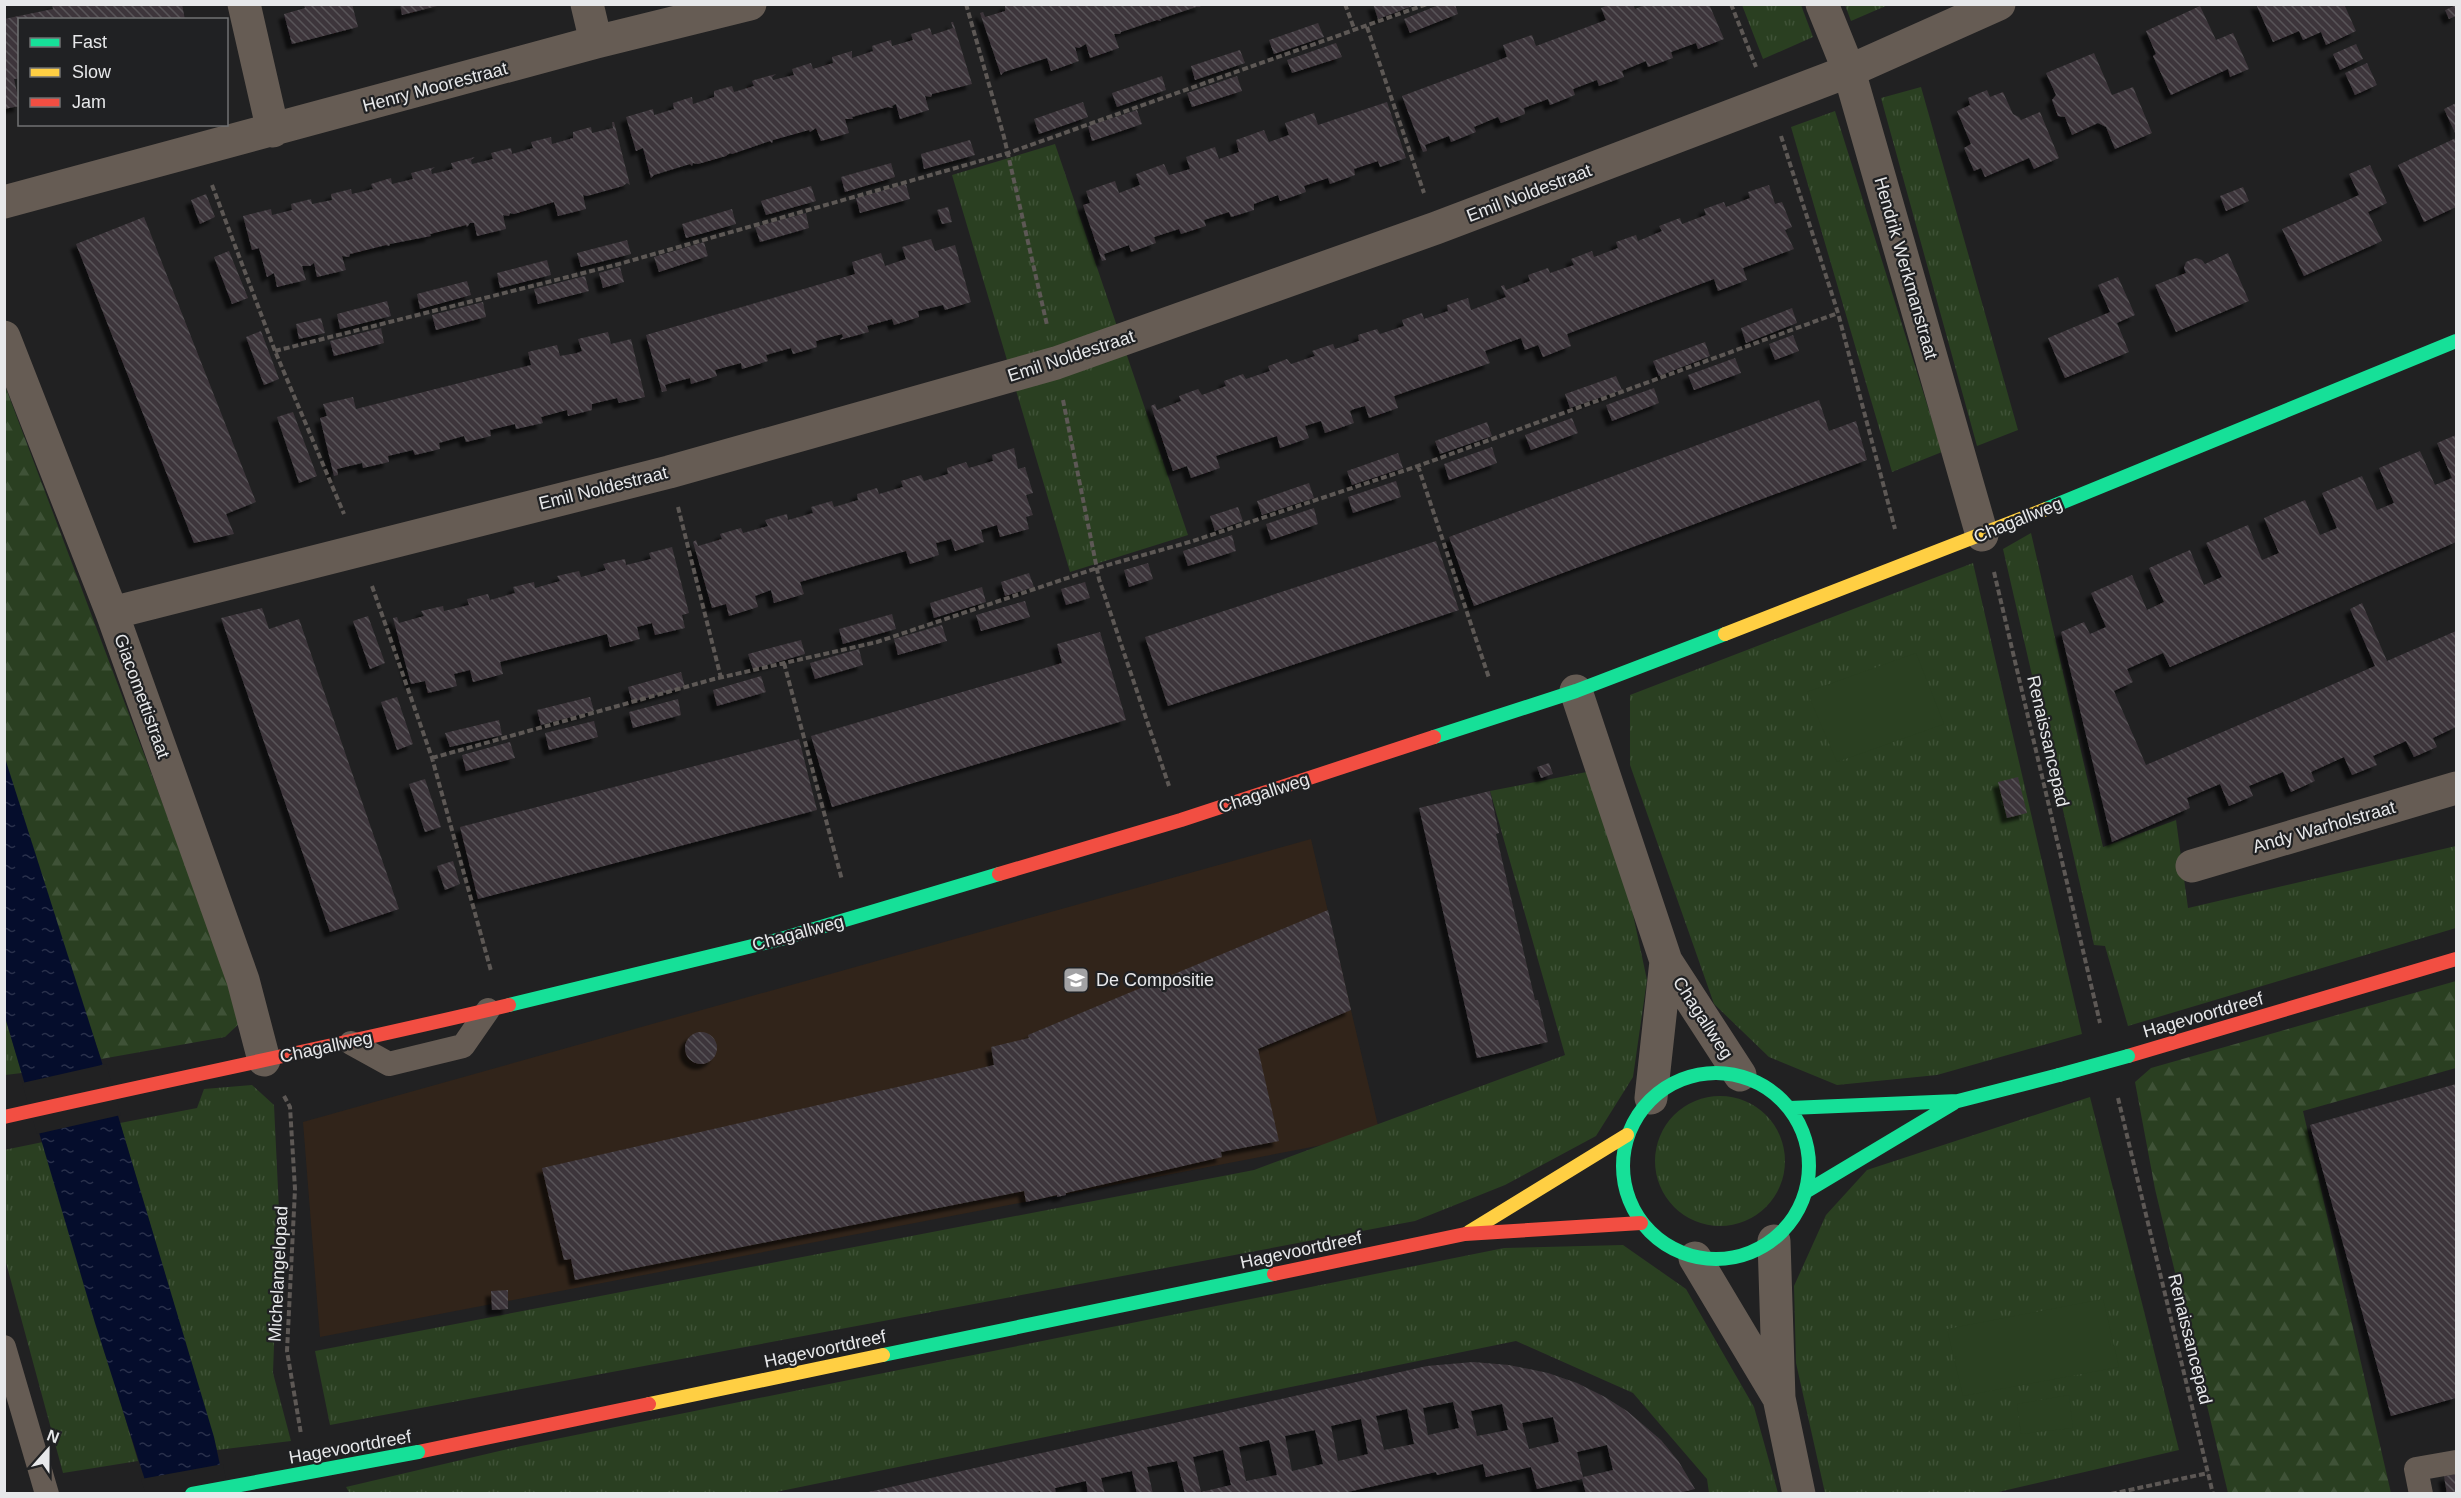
<svg xmlns="http://www.w3.org/2000/svg" width="2461" height="1498" font-family="Arial,sans-serif">
	<style>
		.education { fill: #31241a }
		.grass { fill: url(#grass-tufts) }
		.forest { fill: url(#forest-firs) }
		.pitch { fill: #2a3f21 }
		.water { fill: url(#water-ripples) }
		.pier { fill: #212122 }
		.building { fill: url(#building-back-hatch); fill-rule: evenodd; filter: url(#shadow) }
		.lines { fill: none; stroke-linecap: round; stroke-linejoin: round }
		.path { stroke: #5d5855; stroke-width: 4; stroke-dasharray: 6 3; stroke-linecap: butt }
		.lane { stroke: #665c54; stroke-width: 24 }
		.street { stroke: #665c54; stroke-width: 33 }
		.fast { stroke: #16e098; stroke-width: 14 }
		.slow { stroke: #ffcf43; stroke-width: 14 }
		.jam { stroke: #f24e42; stroke-width: 14 }
		.fast-bridge { stroke: #16e098; stroke-width: 14 }
		.labels { text-anchor: middle; stroke-width: 4.5; stroke-linejoin: round; paint-order: stroke }
		.street-label { font-size: 18px; fill: #e7e8ea; stroke: #202123 }
		.poi-label { font-size: 18px; fill: #e7e8ea; stroke: #202123; text-anchor: start }
	</style>
	<defs>
		<pattern id="grass-tufts" width="24" height="20" patternUnits="userSpaceOnUse" patternTransform="scale(1.5)"><rect width="24" height="20" fill="#2a3f21"/><path d="M3 7l-1-3M5 7V3M7 7l1-3M15 17l-1-3M17 17v-4M19 17l1-3" fill="none" stroke="#3f5237"/></pattern>
		<pattern id="forest-firs" width="22" height="20" patternUnits="userSpaceOnUse" patternTransform="scale(1.5)"><rect width="22" height="20" fill="#2a3f21"/><path d="M5 1l3.5 6h-7zM16 11l3.5 6h-7z" fill="#3f5237"/></pattern>
		<pattern id="water-ripples" width="26" height="14" patternUnits="userSpaceOnUse" patternTransform="scale(1.5)"><rect width="26" height="14" fill="#050d2c"/><path d="M2 4q2-2 4 0t4 0M15 11q2-2 4 0t4 0" fill="none" stroke="#29304b"/></pattern>
		<pattern id="building-back-hatch" width="6" height="6" patternUnits="userSpaceOnUse" patternTransform="scale(1.5)"><rect width="6" height="6" fill="#3d363b"/><path d="M-1 5l2 2M0 0l6 6M5-1l2 2" fill="none" stroke="#595358"/></pattern>
		<filter id="shadow"><feDropShadow dx="-5.5" dy="5.5" stdDeviation="1.5" flood-color="#0009"/></filter>
	</defs>
	<rect width="100%" height="100%" fill="#212122"/>
	<path class="education" d="M1311,839L1380,1134L320,1337L303,1122Z"/>
	<path class="grass" d="M1742,5H1801L1813,37L1763,59Z
		M1845,5H1888L1851,21Z
		M1921,87L2018,430L1977,446L1881,98Z
		M1835,111L1942,452L1892,472L1791,127Z
		M1055,144L1188,535L1070,572L952,175Z
		M2031,533L2103,847L2176,820L2188,908L2456,846V928L2128,1026L2105,946L2094,945L2003,549Z
		M1973,563L2082,1034L1937,1075L1837,1085L1769,1057L1714,1004L1630,765V695Z
		M1602,769L1647,980L1633,1077L1596,1136L1505,1185L1415,1221L330,1425L315,1351L1254,1170L1565,1055L1490,791Z
		M5,1017L22,1073L5,1075Z
		M252,1085L274,1105L279,1210L273,1373L291,1441L217,1450L120,1123L197,1108L204,1089Z
		M1655 1161a65 65 0 1 1 130 0a65 65 0 1 1-130 0Z
		M2090,1097L2179,1450L1994,1493H1825L1796,1363L1794,1286L1826,1215L1867,1170Z
		M43,1142L138,1461L63,1473L5,1259L4,1150Z
		M1623,1245L1686,1289L1754,1407L1778,1493H1709L1707,1479L1633,1393L1516,1341L771,1493L350,1494L346,1487L521,1446L1504,1248Z"/>
	<path class="forest" d="M4,383L244,1019L225,1037L101,1059L5,780Z
		M2456,981V1068L2303,1111L2391,1493H2228L2155,1189L2135,1082L2151,1068Z"/>
	<path class="pitch" d="M1916,653L1944,724L1837,762L1807,692Z
		M2103,1299L2119,1367L1963,1396L1947,1329Z
		M2069,1395L2073,1428L2021,1434L2017,1404Z"/>
	<path class="water" d="M4,755L105,1072L214,1437L226,1493H149L95,1323L5,1017Z"/>
	<path class="pier" d="M106,1064L121,1115L37,1134L22,1083Z
		M223,1464L229,1494H146L141,1479Z"/>
	<path class="building" d="M52,4H182L185,20H20V78L14,79L20,106L4,109V19L53,9Z
		M304,4H352L358,27L292,44L284,14L305,8Z
		M400,4H441V5L402,15Z
		M1005,4H1201V5L1200,7H1196L1160,19L1161,21L1157,20L1121,32L1120,34H1114L1119,48L1090,58L1086,44L1079,48L1075,47L1079,61L1051,71L1047,58L1004,72L1001,75L980,13L983,12L985,17L1005,11Z
		M1373,4H1415V5L1378,19Z
		M1441,4H1455L1458,14L1410,33L1404,19Z
		M1611,4H1633L1635,9L1647,4H1709L1724,39L1698,49L1696,43L1671,52L1673,58L1648,67L1646,61L1622,71L1624,77L1599,86L1597,80L1573,89L1575,95L1550,105L1548,99L1524,108L1525,114L1501,123L1498,117L1474,127L1476,132L1451,142L1449,136L1425,145L1427,151L1423,152L1402,96L1507,57L1503,45L1532,35L1536,46L1606,20L1601,8Z
		M2256,4H2344L2356,31L2326,45L2321,32L2303,40L2299,31L2273,42Z
		M2456,5V16L2449,19L2445,10Z
		M2200,6L2216,40L2233,33L2249,69L2230,77L2228,69L2171,95L2153,56L2156,54L2146,31Z
		M951,22H953L972,84L932,94L931,97L925,96L929,110L900,119L896,104L892,106L893,108L888,107L852,117L853,119H845L849,133L821,141L816,128L810,132L809,130L773,140L772,143L770,141L732,154L730,153L726,156L698,164L693,163L692,166L690,164L654,175L651,178L643,148L636,151L626,117L653,109L654,115L674,109L673,103L692,97L693,104L714,97V91L732,86L734,92L754,86L752,81L754,80L776,74L772,77L773,80L794,75L792,69L811,63L813,69L833,63L832,57L852,51V58L873,51L872,46L891,40L892,46L913,40L911,34L930,28L932,35L953,28Z
		M1318,23L1324,37L1274,54L1269,40Z
		M1336,43L1342,57L1292,73L1287,60Z
		M2356,44L2363,59L2340,70L2333,54Z
		M1240,50L1245,63L1195,80L1191,66Z
		M2094,53L2112,95L2133,87L2152,133L2115,149L2106,127L2098,123L2072,135L2065,117L2058,116L2052,100L2056,95L2046,73Z
		M2367,63L2377,85L2355,95L2345,73Z
		M1162,76L1166,90L1117,107L1112,93Z
		M1237,76L1242,91L1192,107L1187,93Z
		M1987,90L1990,97L2003,92L2013,114L2019,117L2021,120L2040,112L2059,158L2034,169L2029,158L1985,177L1981,168L1974,171L1964,148L1971,144L1957,111L1970,105L1968,98Z
		M1083,102L1088,117L1039,134L1034,119Z
		M1387,102L1406,158L1380,167L1378,161L1354,169L1355,175L1330,184L1328,178L1304,186L1306,192L1280,201L1278,195L1254,204V210L1231,217L1229,212L1204,220L1206,226L1181,234L1179,229L1154,237L1156,243L1131,252L1129,245L1104,254L1106,260L1102,261L1083,205L1090,203L1086,191L1115,181L1119,193L1140,185L1136,174L1164,164L1169,175L1190,169L1186,157L1215,147L1219,159L1239,152L1236,140L1264,130L1269,142L1289,135L1285,123L1314,113L1318,125Z
		M2456,103V135L2444,109Z
		M1137,110L1142,124L1092,141L1088,126Z
		M612,122H614L630,185L627,183L623,186L587,196L583,195L586,209L558,216L554,202L514,214L510,213L509,216L503,215L506,229L477,236L474,223H470L467,227L466,225L430,234L431,236L390,244L389,246L386,245L350,254L349,257L342,256L346,270L317,277L314,263L310,266H302L306,280L277,287L274,273L267,277L259,248L252,250L243,216L271,209L272,215L292,210L291,204L311,199L312,204L332,200L331,194L351,189L352,194L373,189L371,184L391,178L392,184L413,179L411,173L435,167L431,170L432,174L453,169L451,163L475,157L471,160L472,164L493,159L491,153L511,148L512,154L533,148L531,142L551,137L552,144L573,138V132L591,127L592,133L613,128Z
		M2456,138V207L2424,222L2398,165Z
		M970,140L975,155L924,169L921,154Z
		M891,163L895,177L845,192L841,177Z
		M2370,165L2387,203L2368,212L2382,241L2304,276L2282,229L2359,195L2349,174Z
		M906,184L910,199L860,213L856,198Z
		M1769,185L1775,204L1782,202L1792,227L1785,230L1794,249L1743,268L1747,280L1718,291L1714,279L1615,316L1567,334L1571,346L1543,357L1538,345L1525,350L1521,338L1485,351L1490,363L1394,396L1398,408L1369,418L1365,406L1354,409L1350,411L1354,423L1325,433L1321,421L1305,426L1309,438L1280,448L1277,436L1216,456L1220,468L1191,478L1187,466L1173,471L1151,406L1155,404L1157,410L1181,401L1179,396L1198,389L1202,395L1226,386L1224,381L1243,374L1246,379L1270,371L1268,366L1287,359L1291,364L1315,356L1312,351L1333,344L1335,349L1359,341L1358,335L1377,329L1380,334L1404,326L1402,320L1422,313L1424,319L1448,311L1447,305L1468,298L1471,310L1506,297L1501,286L1504,285L1506,290L1530,281L1528,275L1548,268L1550,273L1574,265L1571,259L1592,251L1594,257L1618,248L1616,242L1636,235L1638,241L1662,231L1659,226L1680,218L1682,224L1706,215L1704,209L1724,202L1726,207L1750,198L1748,192Z
		M811,186L816,201L766,215L761,201Z
		M2243,187L2249,201L2226,211L2220,196Z
		M206,194L215,217L200,224L191,200Z
		M948,207L952,222L942,224L937,210Z
		M732,209L736,224L686,238L682,224Z
		M806,213L809,228L760,242L755,227Z
		M144,217L256,502L226,514L234,534L194,543L76,244Z
		M931,239L935,251L955,245L971,302L945,310L943,305L918,311L919,317L894,325L892,319L867,326L869,332L839,340L843,337L842,334L816,341L817,347L793,354L791,348L766,355L768,361L742,369L741,363L715,370L717,376L691,384L690,378L671,383L665,385L667,391L662,392L646,335L855,274L852,262L881,253L885,266L906,259L902,247Z
		M627,240L631,254L581,267L577,253Z
		M704,242L708,256L659,272L654,257Z
		M229,251L248,298L232,304L214,257Z
		M2228,253L2249,301L2176,332L2155,285L2186,273L2184,268L2186,262L2196,258L2202,260L2205,264Z
		M547,260L551,275L500,288L497,273Z
		M620,267L624,282L603,288L599,273Z
		M585,276L589,291L538,304L534,289Z
		M2118,277L2135,315L2117,323L2129,352L2065,378L2048,338L2110,312L2098,285Z
		M467,281L471,295L420,309L417,294Z
		M387,301L391,316L340,329L337,314Z
		M483,302L486,317L436,330L432,315Z
		M1792,308L1797,323L1746,343L1741,328Z
		M321,318L325,333L299,339L296,324Z
		M381,328L384,343L334,356L330,341Z
		M261,331L279,379L264,385L246,337Z
		M608,332L611,344L631,339L645,397L619,403L617,398L592,404V410L568,416L567,410L541,417L543,423L516,429L515,424L490,430L491,436L466,442L464,436L439,443L440,449L415,455L413,450L388,456L389,462L363,468L362,463L337,469L338,475L334,476L320,418L327,416L323,404L353,397L356,409L531,365L528,352L557,345L560,356L577,353L582,351L578,339Z
		M1793,335L1799,351L1775,360L1769,344Z
		M1705,342L1710,356L1659,376L1653,361Z
		M1735,358L1741,373L1694,390L1688,375Z
		M1616,376L1622,390L1570,408L1565,394Z
		M1654,388L1659,403L1612,421L1606,405Z
		M1819,400L1829,431L1856,421L1867,460L1474,606L1449,537Z
		M293,412L317,476L299,483L277,417Z
		M1572,418L1578,433L1531,450L1525,435Z
		M1487,422L1492,436L1440,454L1435,441Z
		M2456,435V542L2170,667L2163,653L2127,669L2133,682L2114,691L2146,765L2375,666L2350,609L2362,603L2387,661L2456,631V727L2433,738L2437,747L2414,757L2406,741L2373,756L2377,765L2352,775L2344,757L2311,772L2315,781L2291,792L2283,772L2249,786L2253,796L2229,806L2220,784L2187,798L2190,808L2112,842L2061,632L2084,622L2090,634L2106,627L2091,593L2132,575L2147,610L2164,602L2149,568L2190,550L2204,585L2222,577L2206,543L2248,525L2262,560L2279,553L2264,518L2305,500L2320,535L2337,528L2322,493L2362,476L2377,510L2394,503L2379,468L2420,451L2435,485L2452,478L2437,443Z
		M1492,447L1497,463L1449,480L1444,464Z
		M1014,448L1018,469L1025,467L1033,493L1026,495L1033,515L1026,517L1029,529L1000,537L997,525L981,530L984,542L955,551L951,539L940,542L936,543L939,555L910,564L906,551L800,582L804,594L774,603L771,590L755,596L758,607L729,616L726,604L712,608L693,542L696,540L698,546L722,539L720,534L741,528L743,533L768,526L765,520L787,514L788,520L813,513L811,507L832,501L834,507L858,500L857,494L877,488L879,494L903,487L901,481L921,475L924,481L948,474L947,468L966,462L969,468L993,461L992,455Z
		M1398,453L1403,468L1352,485L1347,471Z
		M1396,481L1401,497L1353,513L1348,497Z
		M1309,483L1314,498L1262,515L1257,501Z
		M1238,507L1243,521L1215,531L1210,516Z
		M1314,508L1318,524L1271,540L1266,524Z
		M1232,535L1236,551L1188,566L1183,551Z
		M1436,541L1459,610L1168,706L1145,637Z
		M672,547L689,613L682,615L685,628L655,635L652,623L641,626L637,627L640,639L610,647L607,634L500,662L503,674L473,682L470,670L454,674L457,686L428,693L425,681L411,684L393,618L397,617L399,623L424,616L421,611L443,606L444,611L469,605L467,599L488,594L490,600L515,593L513,587L534,582L535,588L560,581L557,576L579,571L581,577L606,570L603,564L625,559L626,565L651,559L649,553Z
		M1148,563L1153,579L1129,587L1124,570Z
		M1029,573L1034,587L1005,596L1001,582Z
		M1085,582L1090,598L1066,605L1061,589Z
		M982,587L986,602L934,618L930,603Z
		M1025,601L1030,617L981,631L976,615Z
		M262,608L269,629L299,619L399,909L330,932L221,618Z
		M892,614L896,629L843,644L839,629Z
		M368,616L385,663L370,669L353,621Z
		M942,625L947,641L898,655L894,639Z
		M1100,632L1126,720L832,807L811,736L1062,663L1057,644Z
		M801,640L805,654L753,669L748,654Z
		M859,649L863,665L815,679L810,663Z
		M681,672L685,687L632,702L628,687Z
		M761,676L766,692L717,706L713,690Z
		M397,697L413,744L397,750L381,702Z
		M590,697L594,711L541,725L537,710Z
		M678,699L681,715L633,728L629,712Z
		M499,720L502,735L450,747L445,733Z
		M594,721L598,737L549,750L545,733Z
		M799,739L817,810L478,899L460,827Z
		M510,742L515,758L466,771L462,755Z
		M1549,763L1553,774L1541,778L1537,767Z
		M2018,777L2027,813L2007,818L1998,782Z
		M425,779L441,827L425,832L409,784Z
		M1490,791L1499,833L1496,834L1535,1000H1538L1548,1042L1477,1058L1419,808Z
		M453,861L460,884L445,890L437,866Z
		M1328,910L1351,1010L1258,1049L1279,1141L1221,1152L1222,1157L1066,1193V1195L1057,1197V1195L1026,1202L1024,1191L575,1280L571,1259L564,1260L542,1168L994,1065L991,1047L1029,1038L1028,1035Z
		M685 1048a16 16 0 1 1 32 0a16 16 0 1 1-32 0Z
		M2456,1084V1398L2391,1416L2310,1125Z
		M508,1290V1309L492,1310L491,1291Z
		M1473,1362L1509,1365L1548,1373L1577,1383L1605,1397L1627,1411L1661,1440L1679,1462L1695,1489L1675,1494H1586L1582,1479L1537,1489L1531,1467L1486,1477L1483,1464L1437,1475L1436,1472L1339,1494H1185L1177,1461L1147,1467L1153,1494H1137L1132,1471L1101,1478L1105,1494H1088L1086,1481L1055,1488L1056,1494H1040V1491L1030,1494H860L1427,1366ZM1453,1402L1459,1428L1428,1435L1423,1408ZM1502,1404L1508,1430L1477,1436L1471,1411ZM1407,1409L1414,1444L1384,1450L1376,1416ZM1553,1417L1559,1442L1529,1449L1522,1423ZM1361,1419L1368,1454L1338,1461L1331,1426ZM1315,1430L1323,1464L1292,1471L1285,1436ZM1269,1440L1277,1475L1246,1481L1239,1447ZM1607,1445L1613,1470L1583,1477L1577,1452ZM1223,1450L1231,1485L1201,1492L1193,1457Z
		M2456,1474V1494H2447L2444,1476Z"/>
	<g class="lines">
		<path class="path" d="M966,4L1004,137L1047,325
			M1345,4L1355,31
			M1731,4L1756,67
			M1367,27L1424,193
			M1781,136L1838,313L1895,529
			M212,185L275,351L344,514
			M275,351L619,264L1008,153L1427,4
			M1063,400L1099,579L1169,786
			M1418,466L1489,678
			M678,507L721,678
			M1994,572L2100,1023
			M372,586L432,758L491,971
			M784,663L842,880
			M432,758L714,679L877,642L1097,568L1193,541L1418,466L1838,313
			M284,1096L290,1107L295,1189L287,1351L301,1434
			M2118,1098L2213,1494
			M2111,1494L2208,1473"/>
		<path class="lane" d="M351,1043L389,1064L463,1046L488,1010
			M4,1347L47,1494
			M2421,1494L2416,1469L2456,1462"/>
		<path class="street" d="M244,4L273,131
			M587,4L596,42
			M1822,4L1849,71L1982,535
			M4,202L596,42L750,4
			M4,337L112,613L243,980L264,1060
			M112,613L669,472L1056,363L1436,228L1849,71L1999,4
			M1576,691L1666,961L1740,1075
			M2192,866L2456,788
			M1651,1098L1666,961
			M1774,1241L1779,1398L1799,1494
			M1695,1258L1777,1395"/>
		<path class="fast" d="M2046,509L2456,341
			M1434,737L1576,691L1725,634
			M509,1005L781,939L999,874
			M1623 1166a93 93 0 1 1 186 0a93 93 0 1 1-186 0Z
			M1790,1108L1958,1101L2059,1075
			M1807,1191L1954,1103
			M883,1355L1274,1274"/>
		<path class="slow" d="M1725,634L2046,509
			M1469,1232L1627,1135
			M649,1404L883,1355"/>
		<path class="jam" d="M999,874L1181,820L1434,737
			M2128,1056L2456,959
			M4,1117C172,1079 341,1045 509,1005
			M1274,1274L1465,1234L1641,1223
			M418,1452L649,1404"/>
		<path class="fast-bridge" d="M2059,1075L2128,1056
			M192,1494L418,1452"/>
	</g>
	<defs>
		<symbol id="school-square" viewBox="-11 -11 22 22"><rect x="-9" y="-9" width="18" height="18" rx="4" fill="#a2a2a4" stroke="#202123"/><path d="M0-5L7-2L0 1L-7-2ZM-4 1L0 2.5L4 1V4Q0 6-4 4Z" fill="#fff"/></symbol>
	</defs>
	<g fill-rule="evenodd">
		<use href="#school-square" x="1061" y="965" width="30" height="30"/>
	</g>
	<g class="labels">
		<g class="street-label">
			<text transform="translate(435 87) rotate(-15)" y="6">Henry Moorestraat</text>
			<text transform="translate(1529 193) rotate(-21)" y="6">Emil Noldestraat</text>
			<text transform="translate(1906 268) rotate(74)" y="6">Hendrik Werkmanstraat</text>
			<text transform="translate(1071 356) rotate(-18)" y="6">Emil Noldestraat</text>
			<text transform="translate(603 488) rotate(-14)" y="6">Emil Noldestraat</text>
			<text transform="translate(2018 520) rotate(-22)" y="6">Chagallweg</text>
			<text transform="translate(142 696) rotate(70)" y="6">Giacomettistraat</text>
			<text transform="translate(2048 741) rotate(77)" y="6">Renaissancepad</text>
			<text transform="translate(1264 793) rotate(-18)" y="6">Chagallweg</text>
			<text transform="translate(2324 827) rotate(-16)" y="6">Andy Warholstraat</text>
			<text transform="translate(798 933) rotate(-15)" y="6">Chagallweg</text>
			<text transform="translate(2203 1015) rotate(-16)" y="6">Hagevoortdreef</text>
			<text transform="translate(1703 1018) rotate(57)" y="6">Chagallweg</text>
			<text transform="translate(326 1047) rotate(-12)" y="6">Chagallweg</text>
			<text transform="translate(1301 1250) rotate(-12)" y="6">Hagevoortdreef</text>
			<text transform="translate(278 1274) rotate(-87)" y="6">Michelangelopad</text>
			<text transform="translate(2190 1339) rotate(76)" y="6">Renaissancepad</text>
			<text transform="translate(825 1349) rotate(-12)" y="6">Hagevoortdreef</text>
			<text transform="translate(350 1447) rotate(-10)" y="6">Hagevoortdreef</text>
		</g>
		<g class="poi-label">
			<text x="1096" y="986">De Compositie</text>
		</g>
	</g>
	<rect width="2461" height="1498" fill="none" stroke="#e7e8ea" stroke-width="12"/>
	<rect x="18" y="18" width="210" height="108" fill="#202123" stroke="#707173" stroke-width="1.5"/>
	<rect x="30" y="38" width="30" height="9" fill="#16e098" stroke="#707173" stroke-width="1.5"/>
	<text x="72" y="48" font-size="18" fill="#e7e8ea">Fast</text>
	<rect x="30" y="68" width="30" height="9" fill="#ffcf43" stroke="#707173" stroke-width="1.5"/>
	<text x="72" y="78" font-size="18" fill="#e7e8ea">Slow</text>
	<rect x="30" y="98" width="30" height="9" fill="#f24e42" stroke="#707173" stroke-width="1.5"/>
	<text x="72" y="108" font-size="18" fill="#e7e8ea">Jam</text>
	<g transform="translate(48 1450) rotate(21)" stroke="#202123" stroke-width="4.5" paint-order="stroke">
	<path d="M0-4.5L10 22L0 15L-10 22Z" fill="#e7e8ea"/>
	<text y="-9" font-size="16" font-weight="bold" text-anchor="middle" fill="#e7e8ea">N</text>
	</g>
</svg>
